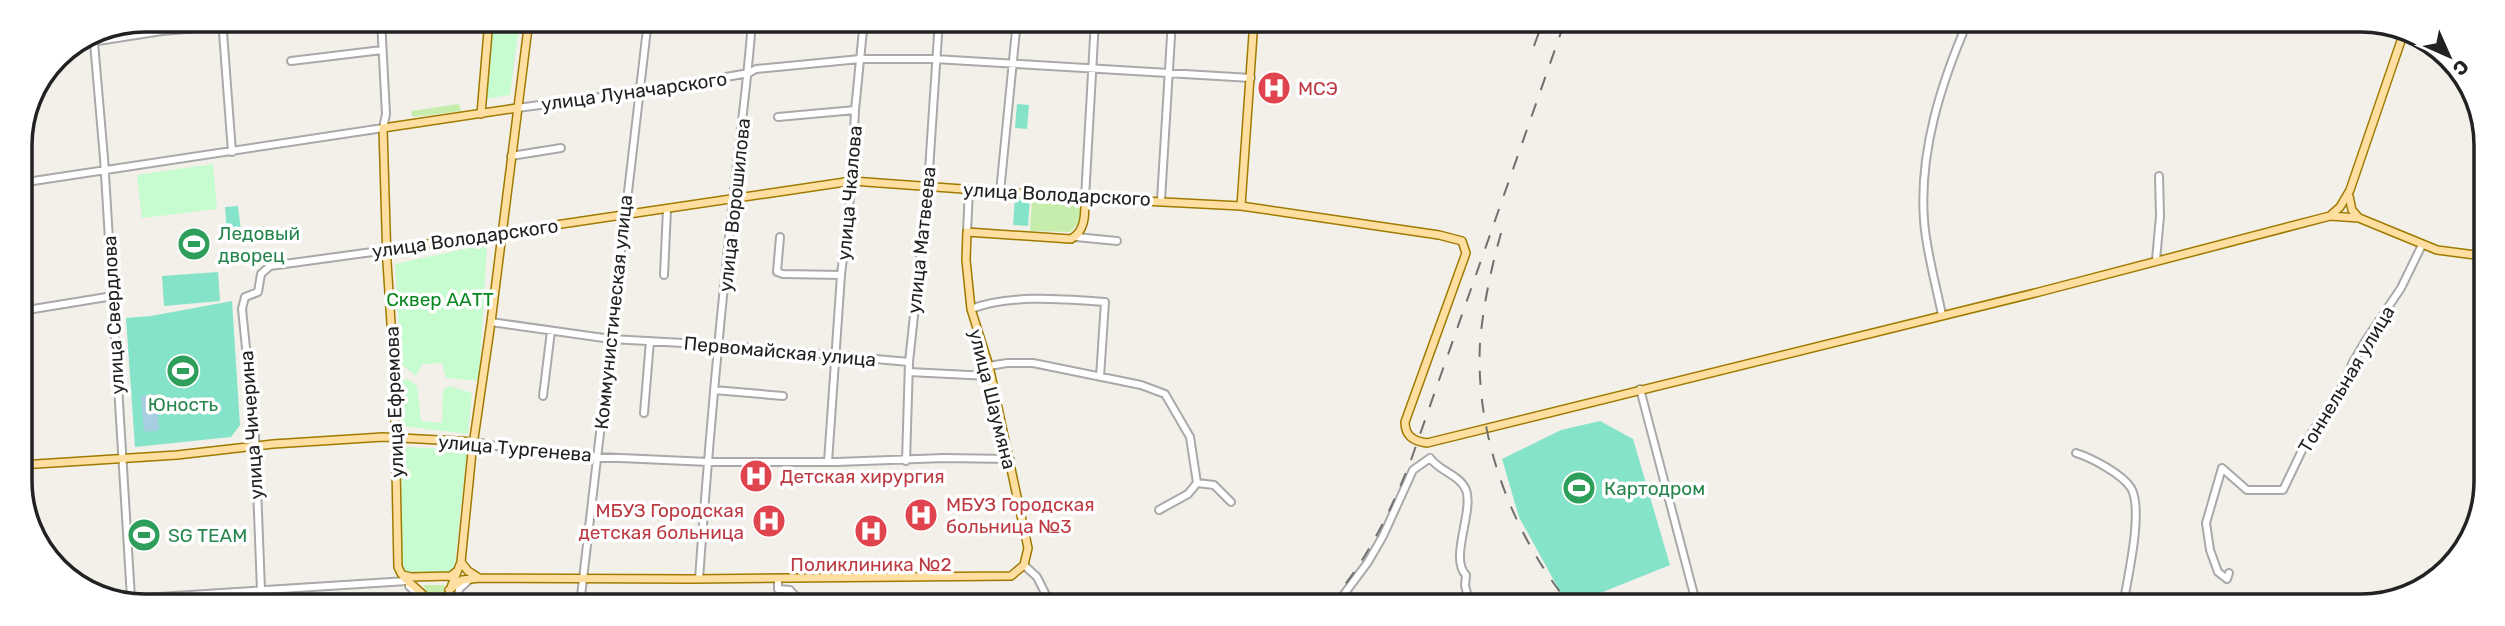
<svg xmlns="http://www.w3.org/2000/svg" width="2505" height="626" font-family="Rubik,sans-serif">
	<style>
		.grass { fill: #c7edad }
		.park { fill: #c6fccf }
		.pitch { fill: #84e3c8 }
		.water { fill: #a8cee1 }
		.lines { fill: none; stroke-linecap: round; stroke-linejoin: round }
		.minor-casing { stroke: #a9a9a9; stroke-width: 10 }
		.major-casing { stroke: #a07a00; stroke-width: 10 }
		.minor { stroke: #fff; stroke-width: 6 }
		.major { stroke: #ffdfa1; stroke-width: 7 }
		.rail { stroke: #707070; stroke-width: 2; stroke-dasharray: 14 14; stroke-linecap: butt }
		.labels { text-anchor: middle; stroke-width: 7; stroke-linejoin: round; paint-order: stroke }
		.health-label { font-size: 19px; fill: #be3a42; stroke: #fff; text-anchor: start }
		.street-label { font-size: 19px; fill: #222; stroke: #fff }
		.leisure-label { font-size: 19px; fill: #27864d; stroke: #fff; text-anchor: start }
		.park-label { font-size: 19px; fill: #08881f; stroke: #fff }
		.rim { fill: none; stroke: #222; stroke-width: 3.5 }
	</style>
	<rect width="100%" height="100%" fill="#f2f0e8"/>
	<path class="grass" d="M459,104L461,111L414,117L412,116L411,111Z
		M1032,199L1082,201L1081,221L1070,232L1030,231Z
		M423,585H445L440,605H435Z"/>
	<path class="park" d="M492,20H520L510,95L485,99Z
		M213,164L217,209L142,218L137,175Z
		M487,244L479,381L446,378L442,363L422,364L416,376L401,364L395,264Z
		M408,379L417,386L421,421L442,423L443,390L449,386L472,393L468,434L402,426L401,381Z
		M407,447L467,450L455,562L453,568L446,575C431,575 410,581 401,567L402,449Z"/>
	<path class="pitch" d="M1017,104L1029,105L1027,129L1015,128Z
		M1015,198L1030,199L1028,226L1013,225Z
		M238,206L241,232L227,234L225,207Z
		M218,272L220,301L164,306L162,276Z
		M232,301L240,425L231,437L135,447L126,318L151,316Z
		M1600,421L1633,439L1670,565L1568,606L1519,517L1502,459L1561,430Z"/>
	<path class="water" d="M156,394L159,430L144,432L141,396Z"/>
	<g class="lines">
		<defs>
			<path id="minor" d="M222,19L232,152
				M93,31L104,158L131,598
				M72,45L162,31L222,26L263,19
				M291,61L382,50
				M517,108L639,92L749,73L756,69L860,59H935L1251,78
				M778,117L855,110
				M511,156L561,148
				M20,183L383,128L386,114L381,20
				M1000,192L1017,20
				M1085,198L1095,20
				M1161,200L1172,20
				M967,232L969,189
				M780,237L777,272L783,274L841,275
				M1076,237L1117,241
				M2156,260L2160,216L2159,176
				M664,275L667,209
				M971,309C1010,294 1063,299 1105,302L1100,377
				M21,311L113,296
				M1942,315C1936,284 1926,251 1924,220C1919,152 1941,83 1968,21
				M491,322L611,339L719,345L909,362
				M989,366L1007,363H1033L1141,385L1165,394L1190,437L1197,483L1188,494L1159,510
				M909,372L989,376
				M1640,389L1697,606
				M714,390L783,396
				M543,396L551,331
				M644,413L650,341
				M475,442L496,446L576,456L709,462H836L944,458L1010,459
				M2076,453C2092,458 2122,474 2131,488C2144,510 2127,580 2123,606
				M1430,458C1439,471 1460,475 1466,490C1474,511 1449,559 1466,575L1465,585L1470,606
				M906,461L909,362L928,185L939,20
				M828,462L841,275L852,181L855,110L864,20
				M1197,483L1214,485L1231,502
				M1024,565L1037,577L1051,605
				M2229,573L2227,579L2218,572L2210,550L2206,523L2222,468L2247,490H2283L2307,440L2343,385L2353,362L2366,340L2401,288L2422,245
				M778,578V589L790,590L797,598V605
				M699,579C708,453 719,327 733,201C739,140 748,81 752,20
				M409,586L415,592L417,605
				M261,590L255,435L242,309L245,297L258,292L261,274L270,266L387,250
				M112,600L407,581
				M457,605L459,589L469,580
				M580,605L648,20
				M1336,605L1368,562L1383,536L1413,470L1430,458"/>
			<path id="major" d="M481,114L489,20
				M2349,196L2352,210L2359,218L2437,250L2483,256
				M1241,206L1254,20
				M2331,215L2340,207L2350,190L2404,32
				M387,250L852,181L1085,198L1241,206L1439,235L1462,241L1466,253L1405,422C1405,436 1413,441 1427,443L2039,292L2330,216L2359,218
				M21,465L177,455L273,444L383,437L475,442
				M461,562L468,571L479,578
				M403,575L411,577L451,576L456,572
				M449,590L462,580L480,578L692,579L1011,576L1024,565L1028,548L989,366L971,309L966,260L967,232L1071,239C1086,231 1085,213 1085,198
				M431,605C423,589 404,584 398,567L394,369L387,262L383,128L517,108
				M444,605L461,562L472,452L491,322L529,20"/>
		</defs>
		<use href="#minor" class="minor-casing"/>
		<use href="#major" class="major-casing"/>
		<use href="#minor" class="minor"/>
		<use href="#major" class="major"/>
		<path class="rail" d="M1534,46L1543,21
			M1501,233C1491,269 1483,306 1480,343C1475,436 1512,534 1571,606
			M1328,605C1366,563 1390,513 1411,460L1565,21"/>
	</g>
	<defs>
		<symbol id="hospital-disc" viewBox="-11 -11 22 22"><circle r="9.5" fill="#e0444e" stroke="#fff"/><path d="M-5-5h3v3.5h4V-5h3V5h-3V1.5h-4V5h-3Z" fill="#fff"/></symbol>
		<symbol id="stadium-disc" viewBox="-11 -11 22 22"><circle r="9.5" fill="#2e9e5b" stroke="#fff"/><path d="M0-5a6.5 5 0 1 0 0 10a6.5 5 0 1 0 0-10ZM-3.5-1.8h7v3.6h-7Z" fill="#fff"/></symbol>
	</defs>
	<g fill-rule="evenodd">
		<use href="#hospital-disc" x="1255" y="69" width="38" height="38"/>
		<use href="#stadium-disc" x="175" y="225" width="38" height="38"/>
		<use href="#stadium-disc" x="164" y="352" width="38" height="38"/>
		<use href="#hospital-disc" x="737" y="457" width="38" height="38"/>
		<use href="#stadium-disc" x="1560" y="469" width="38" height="38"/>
		<use href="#hospital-disc" x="902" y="496" width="38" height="38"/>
		<use href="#hospital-disc" x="750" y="502" width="38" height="38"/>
		<use href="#hospital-disc" x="852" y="512" width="38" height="38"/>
		<use href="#stadium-disc" x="125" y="516" width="38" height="38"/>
	</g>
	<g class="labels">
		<g class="health-label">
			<text x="1298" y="95">МСЭ</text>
			<text x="780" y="483">Детская хирургия</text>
			<text x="946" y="511">МБУЗ Городская<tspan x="946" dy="22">больница №3</tspan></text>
			<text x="744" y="517" text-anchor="end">МБУЗ Городская<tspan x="744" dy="22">детская больница</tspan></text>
			<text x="871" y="571" text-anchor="middle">Поликлиника №2</text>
		</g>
		<g class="street-label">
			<text transform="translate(634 91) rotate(-8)" y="7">улица Луначарского</text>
			<text transform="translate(849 193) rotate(-85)" y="7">улица Чкалова</text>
			<text transform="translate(1057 194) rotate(3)" y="7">улица Володарского</text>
			<text transform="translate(734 205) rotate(-84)" y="7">улица Ворошилова</text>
			<text transform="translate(465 238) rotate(-8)" y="7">улица Володарского</text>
			<text transform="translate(921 240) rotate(-84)" y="7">улица Матвеева</text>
			<text transform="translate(613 312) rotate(-84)" y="7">Коммунистическая улица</text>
			<text transform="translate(113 315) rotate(-93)" y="7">улица Свердлова</text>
			<text transform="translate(780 351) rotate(5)" y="7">Первомайская улица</text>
			<text transform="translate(2346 379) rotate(-59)" y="7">Тоннельная улица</text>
			<text transform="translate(993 399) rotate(76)" y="7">улица Шаумяна</text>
			<text transform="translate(394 402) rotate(-92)" y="7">улица Ефремова</text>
			<text transform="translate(251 425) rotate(-94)" y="7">улица Чичерина</text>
			<text transform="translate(515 448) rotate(5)" y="7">улица Тургенева</text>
		</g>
		<g class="leisure-label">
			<text x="218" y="240">Ледовый<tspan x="218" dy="22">дворец</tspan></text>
			<text x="183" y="411" text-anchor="middle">Юность</text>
			<text x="1604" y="495">Картодром</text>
			<text x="168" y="542">SG TEAM</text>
		</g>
		<g class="park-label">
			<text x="440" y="306">Сквер ААТТ</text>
		</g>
	</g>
	<path d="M0 0H2505V626H0ZM145 32H2361A113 113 0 0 1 2474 145V481A113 113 0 0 1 2361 594H145A113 113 0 0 1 32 481V145A113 113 0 0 1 145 32Z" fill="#fff" fill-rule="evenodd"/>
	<path class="rim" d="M145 32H2361A113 113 0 0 1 2474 145V481A113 113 0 0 1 2361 594H145A113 113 0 0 1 32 481V145A113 113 0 0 1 145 32Z"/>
	<g transform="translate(2449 56) rotate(135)" stroke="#ffffff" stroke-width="5" paint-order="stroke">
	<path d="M0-5L12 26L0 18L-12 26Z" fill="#222222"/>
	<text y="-10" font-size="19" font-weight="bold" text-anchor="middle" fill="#222222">С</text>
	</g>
</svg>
